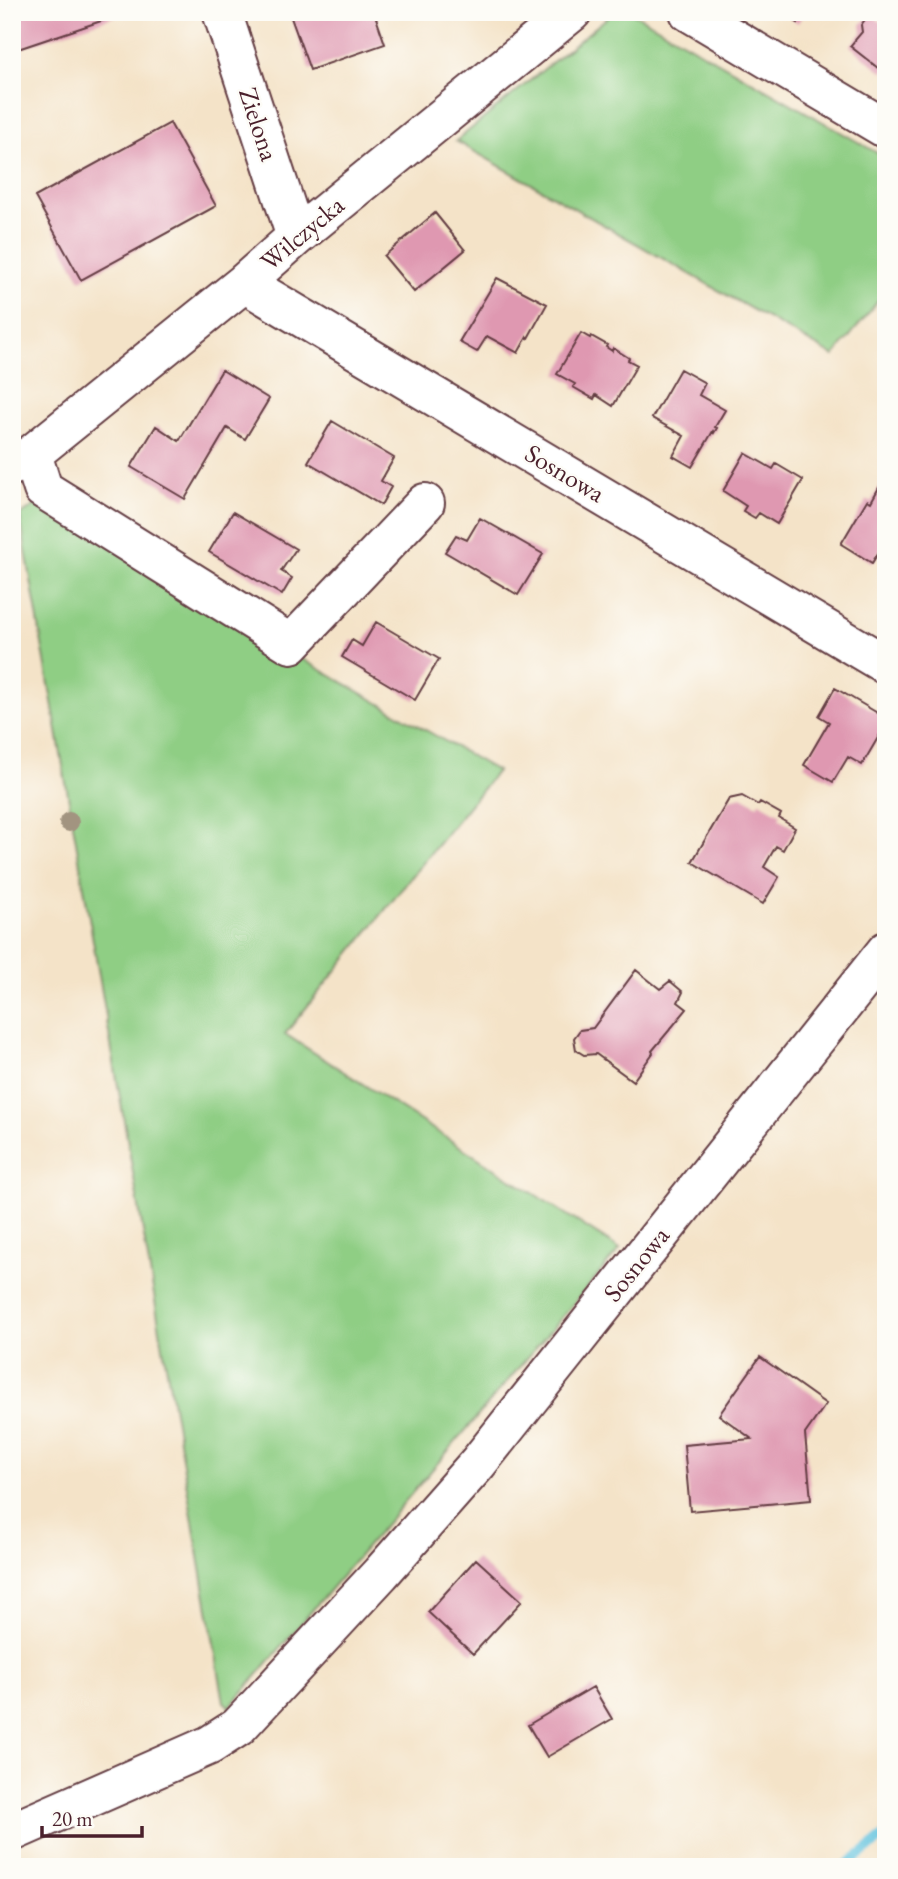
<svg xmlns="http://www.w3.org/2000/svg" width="898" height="1879" font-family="'EB Garamond',serif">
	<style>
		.green { fill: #8fce84; stroke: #6c7658; stroke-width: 2 }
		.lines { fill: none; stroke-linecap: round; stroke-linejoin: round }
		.stream { stroke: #60c2de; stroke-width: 10 }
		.building { fill: #df98b1 }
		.minor-casing { stroke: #643c43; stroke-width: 42 }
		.minor { stroke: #fff; stroke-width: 38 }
		.tree { fill: #a29480 }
		.labels { text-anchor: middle; stroke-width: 5; stroke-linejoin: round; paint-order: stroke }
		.street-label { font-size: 26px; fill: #4a1f2b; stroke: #fdfcf7 }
	</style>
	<rect width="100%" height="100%" fill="#fdfcf7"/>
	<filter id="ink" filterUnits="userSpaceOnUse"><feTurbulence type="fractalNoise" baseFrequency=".0143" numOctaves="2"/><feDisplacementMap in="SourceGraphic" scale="14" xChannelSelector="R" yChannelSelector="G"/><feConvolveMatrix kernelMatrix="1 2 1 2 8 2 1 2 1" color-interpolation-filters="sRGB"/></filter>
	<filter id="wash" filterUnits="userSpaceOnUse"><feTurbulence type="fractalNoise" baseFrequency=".00686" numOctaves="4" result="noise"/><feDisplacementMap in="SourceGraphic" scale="28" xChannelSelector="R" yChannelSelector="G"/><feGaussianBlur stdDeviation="1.57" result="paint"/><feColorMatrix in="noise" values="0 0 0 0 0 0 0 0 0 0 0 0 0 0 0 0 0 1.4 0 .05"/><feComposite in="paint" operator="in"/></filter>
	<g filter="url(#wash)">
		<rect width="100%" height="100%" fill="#f4e3c8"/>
		<path class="green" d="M614,12H631L886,158V291L834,356L456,141Z
			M38,503L297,656L497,771L285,1034L620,1249L230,1707L224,1702L20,516Z"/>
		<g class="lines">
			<path class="stream" d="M844,1867L886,1835"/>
		</g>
		<g id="blocks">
			<path class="building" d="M12,12H125V13L12,51Z
				M289,12H374L385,44L310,70Z
				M780,12H804L798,23Z
				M867,17H874L884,24L886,21V69L883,72L850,46L862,32L861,25Z
				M170,123L216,206L81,280L35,197Z
				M435,213L465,250L414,292L384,256Z
				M497,278L547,304L528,338L527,337L518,353L487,336L477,352L459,342Z
				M581,333L590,338L591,336L607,345L606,347L612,351L613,348L629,358L628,360L637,365L613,406L596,395L594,399L573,387L575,384L557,374Z
				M680,369L705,383L699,395L725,410L715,427L717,428L714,433L713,431L692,467L673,456L684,436L652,418Z
				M222,370L269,399L245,439L227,428L185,499L131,467L156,426L179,441Z
				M332,421L394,458L381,481L391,487L381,505L308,462Z
				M745,453L773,469L776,464L803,480L777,524L759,513L755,518L743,511L746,506L723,491Z
				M881,484L886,487V547L883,545L872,563L841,544L867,500L871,502Z
				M233,512L296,549L281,571L292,578L282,595L209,552Z
				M480,518L543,554L518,595L445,552L456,535L467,540Z
				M376,622L439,659L415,700L342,657L352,640L362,646Z
				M835,688L886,718V724L862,765L848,757L833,782L804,765L829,722L819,716Z
				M742,796L758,805L760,802L781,814L779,818L795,828L783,850L776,846L764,867L779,877L763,904L692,862L729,799Z
				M636,970L660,989L670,981L683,992L678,1002L687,1009L652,1051L653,1053L633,1081L596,1054L584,1055L576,1050L574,1038L580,1030L593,1028Z
				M760,1357L826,1404L805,1434L811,1500L690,1511L684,1445L752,1439L719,1415Z
				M476,1559L522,1601L473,1654L428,1612Z
				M593,1687L612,1719L547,1757L528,1725Z"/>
		</g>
	</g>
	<g filter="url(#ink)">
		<use href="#blocks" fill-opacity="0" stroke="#643c43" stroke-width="2"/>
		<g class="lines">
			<defs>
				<path id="minor" d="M222,12L296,237
					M689,12L886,129
					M244,283L886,665
					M32,454L43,489L291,644L425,503
					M12,466L32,454L244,283L296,237L572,12
					M12,1832L210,1745L238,1727L381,1573L478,1463L886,951"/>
			</defs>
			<use href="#minor" class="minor-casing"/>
			<use href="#minor" class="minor"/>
		</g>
		<circle class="tree" cx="69" cy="822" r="10"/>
	</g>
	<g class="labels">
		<g class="street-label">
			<text transform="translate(259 124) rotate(72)" y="9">Zielona</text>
			<text transform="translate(302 233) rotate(-40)" y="9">Wilczycka</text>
			<text transform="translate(565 473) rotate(31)" y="9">Sosnowa</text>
			<text transform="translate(636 1264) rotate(-51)" y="9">Sosnowa</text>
		</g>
	</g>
	<rect width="898" height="1879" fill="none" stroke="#fdfcf7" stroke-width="42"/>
	<path d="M42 1826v10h100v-10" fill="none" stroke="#4a1f2b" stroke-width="3.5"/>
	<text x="52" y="1826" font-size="21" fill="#4a1f2b" stroke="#fdfcf7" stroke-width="5" paint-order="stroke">20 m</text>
</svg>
